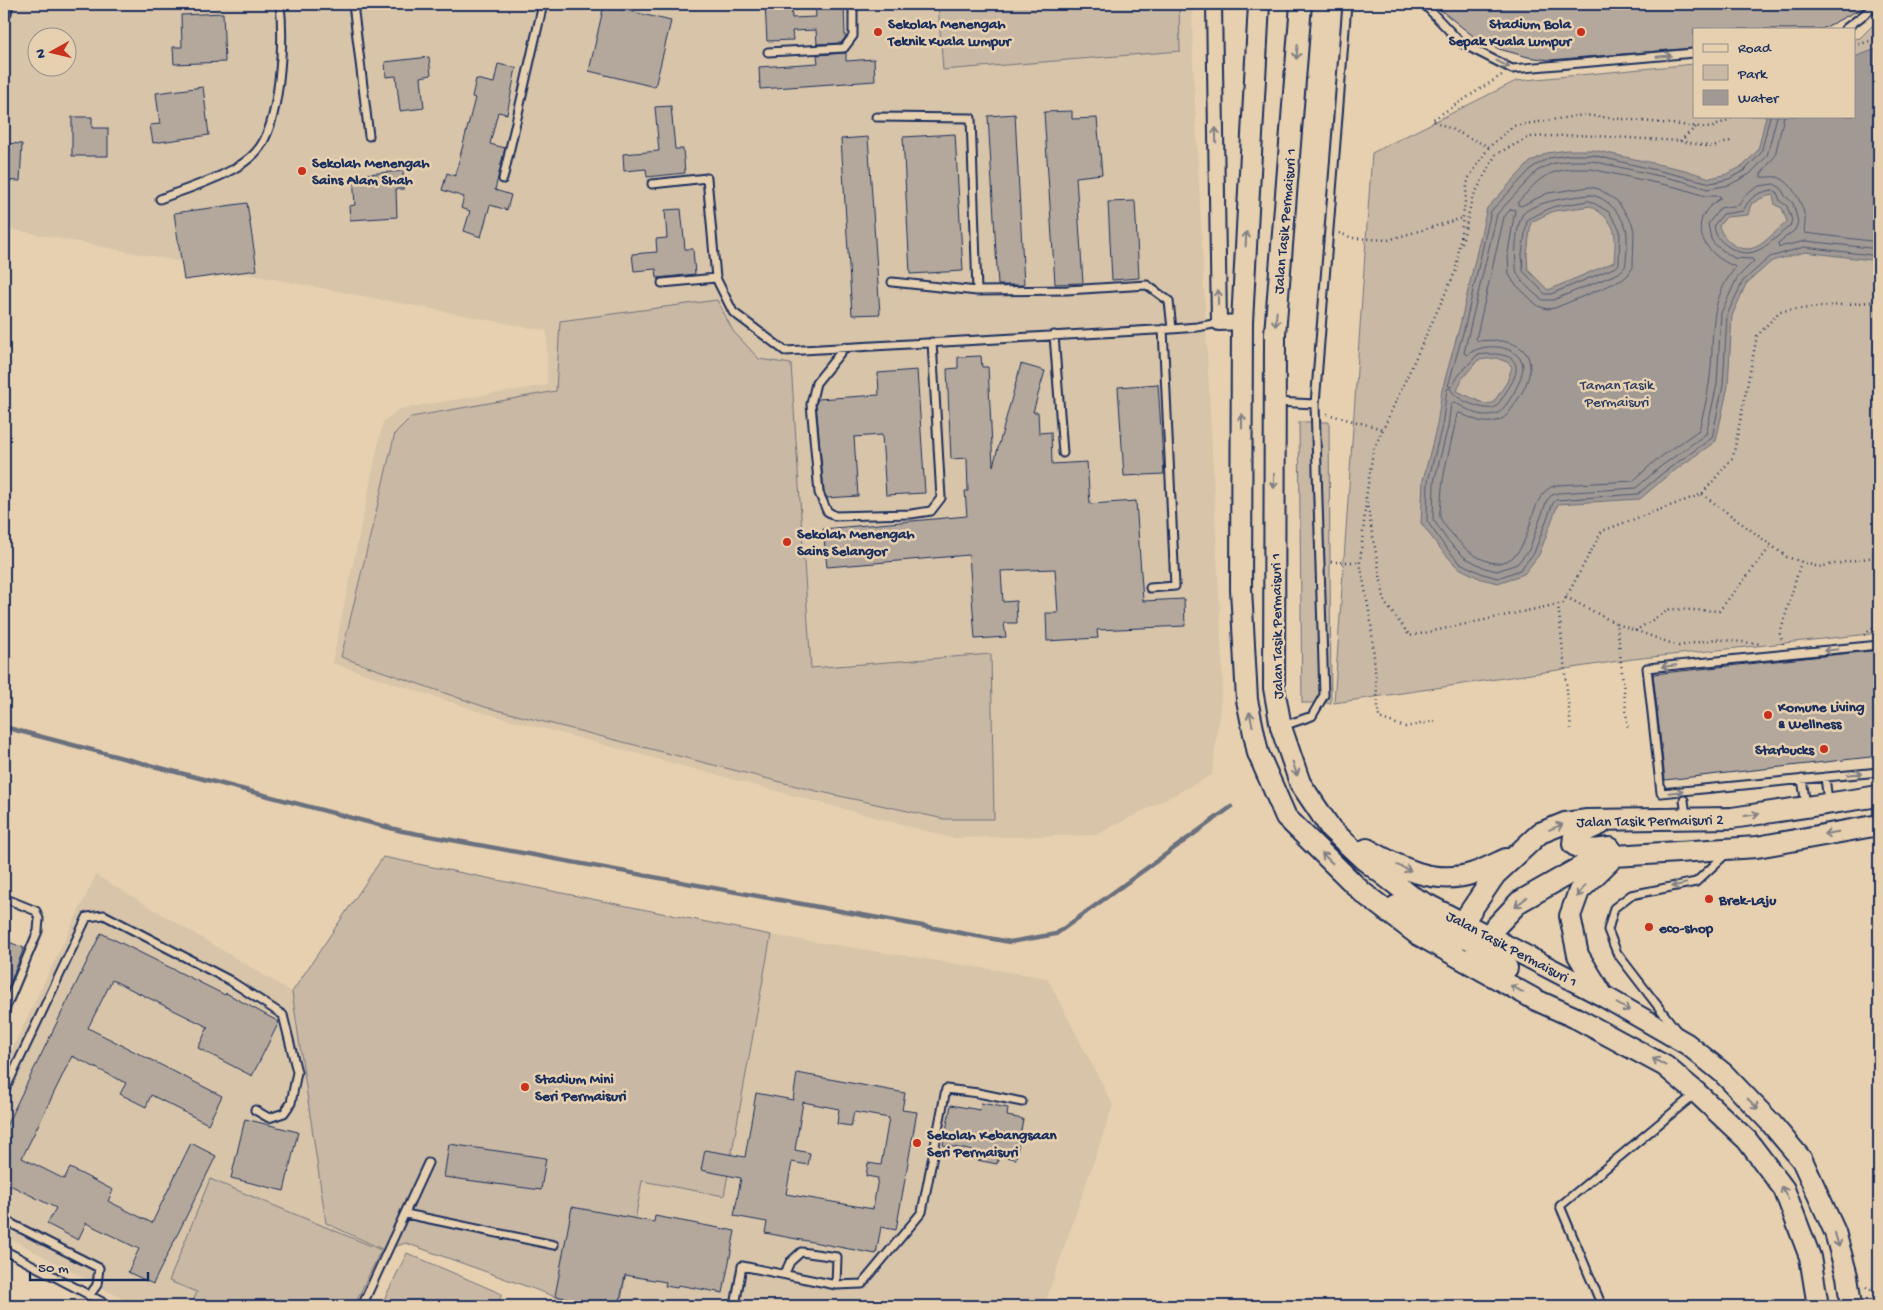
<svg xmlns="http://www.w3.org/2000/svg" width="1883" height="1310" font-family="'Gochi Hand',sans-serif">
	<style>
		.built { fill: #d7c4a9; fill-rule: evenodd }
		.green { fill: #c9b8a3; stroke: #727480 }
		.water { fill: #a09994; stroke: #6b6f7e; fill-rule: evenodd }
		.lines { fill: none; stroke-linecap: round; stroke-linejoin: round }
		.shore { stroke: #505974; stroke-width: 1 }
		.stream { stroke: #6b6f7e; stroke-width: 4.5 }
		.building { fill: #b3a89b; stroke: #1b2f5e; fill-rule: evenodd }
		.lane-casing { stroke: #1b2f5e; stroke-width: 11 }
		.street-casing { stroke: #1b2f5e; stroke-width: 18 }
		.secondary-casing { stroke: #1b2f5e; stroke-width: 24 }
		.path { stroke: #1b2f5e; stroke-width: 2.5; stroke-dasharray: 1 4; stroke-linecap: butt }
		.lane { stroke: #e6d0af; stroke-width: 7 }
		.street { stroke: #e6d0af; stroke-width: 14 }
		.secondary { stroke: #e6d0af; stroke-width: 20 }
		.oneway { stroke: #808086 }
		.poi-dot { fill: #c8321e; stroke: #e6d0af; stroke-width: 2 }
		.labels { text-anchor: middle; stroke-width: 5; stroke-linejoin: round; paint-order: stroke }
		.poi-label { font-size: 15px; font-weight: bold; fill: #1b2f5e; stroke: #e6d0af; text-anchor: start }
		.street-label { font-size: 15px; fill: #1b2f5e; stroke: #e6d0af }
		.park-label { font-size: 15px; fill: #2c3d65; stroke: #e6d0af }
	</style>
	<rect width="100%" height="100%" fill="#e6d0af"/>
	<filter id="ink" filterUnits="userSpaceOnUse"><feTurbulence type="fractalNoise" baseFrequency=".02" numOctaves="2"/><feDisplacementMap in="SourceGraphic" scale="10" xChannelSelector="R" yChannelSelector="G"/><feConvolveMatrix kernelMatrix="1 2 1 2 8 2 1 2 1" color-interpolation-filters="sRGB"/></filter>
	<g filter="url(#ink)">
		<path class="built" d="M4,4H1192L1193,61L1223,680L1212,775L1096,835L952,838L481,712L332,663L383,422L399,409L547,385V331L4,228ZM38,38H68V68H38Z
			M96,875L292,992L326,1223L384,1250L357,1306H136L4,1235V1066Z
			M771,935L1047,978L1113,1105L1044,1306H620L642,1181L724,1196Z"/>
		<path class="green" d="M938,4H1179L1180,51L943,70Z
			M1879,19V633L1633,659L1334,703L1372,153L1516,81L1694,64V116H1854V39L1860,38Z
			M717,300L733,331L759,359L791,364L811,668L991,654L994,819H944L812,790L485,707L341,657L395,433L411,417L556,391L560,321Z
			M1299,422H1329L1331,703H1302Z
			M383,857L771,935L724,1196L642,1181L620,1306H581L406,1243L384,1250L326,1223L292,992Z
			M210,1179L381,1250L354,1306H191L197,1292L169,1281Z
			M407,1253L502,1294L497,1306H381Z"/>
		<path class="water" d="M1879,48V261L1805,252L1772,261L1746,284L1732,316L1728,386L1716,441L1667,476L1640,499L1558,504L1539,555L1524,574L1498,583L1481,579L1457,567L1439,547L1421,523L1423,480L1437,425L1442,390L1460,325L1487,208L1530,162L1547,153L1567,150H1593L1685,170L1710,178L1727,174L1743,166L1758,150L1766,116H1854V57ZM1773,195L1775,205L1782,208L1787,222C1779,228 1765,243 1756,247C1740,254 1723,240 1719,226L1726,217L1748,215L1751,204L1764,197ZM1591,206C1618,224 1616,232 1614,262L1548,290L1528,270L1527,255L1531,222L1554,211ZM1496,358L1507,362L1512,367L1507,382L1493,403L1485,404L1457,391L1462,379L1478,360Z"/>
		<g class="lines">
			<path class="shore" d="M1770,116L1761,153L1745,170L1729,179L1711,183L1592,155H1568L1549,158L1533,167L1491,211L1465,326L1448,386L1452,387L1458,376L1477,355C1508,351 1530,358 1506,392C1503,397 1499,404 1494,408C1481,410 1455,400 1450,388L1447,389L1442,426L1428,481L1427,521L1443,544L1460,563L1483,574L1498,578L1520,570L1534,553L1553,503L1556,500L1638,494L1664,472L1712,438L1723,385L1727,315L1743,281L1770,257L1804,247L1879,256
				M1777,116L1767,156L1750,174L1729,185L1708,189L1682,181L1592,161H1568L1551,164L1537,171L1497,214L1464,353L1467,355C1481,343 1513,343 1522,362C1527,373 1508,407 1498,413C1495,414 1490,415 1487,415C1476,416 1464,407 1454,402L1451,404L1448,427L1434,482L1433,519L1447,540L1464,557L1485,568L1497,571L1517,564L1529,550L1547,500L1552,495L1558,493L1636,488L1660,467L1706,434L1717,384L1721,313L1737,278L1754,261L1752,259L1734,258L1715,245L1711,239L1708,224L1720,208L1739,205L1744,196L1759,186L1774,184L1781,188L1785,196L1793,203L1798,222L1795,230L1778,243L1779,247L1806,241L1879,249
				M1784,116L1775,156L1761,174V177C1766,178 1771,176 1777,177C1791,180 1803,204 1805,218C1806,223 1803,228 1805,233L1879,242
				M1569,169H1591L1680,188L1705,196H1720V199C1684,220 1703,254 1734,266L1735,268C1705,306 1716,342 1709,384C1707,399 1703,415 1699,430L1655,461L1633,481L1557,485C1523,492 1538,559 1498,563C1488,564 1471,554 1464,547C1458,540 1442,525 1440,517C1439,512 1441,506 1441,501C1442,472 1452,443 1457,414L1460,413C1473,419 1483,425 1497,421C1507,418 1511,410 1516,402C1545,360 1527,336 1478,341L1476,339L1504,217L1511,209L1515,210L1508,253L1509,274L1514,283L1538,306L1547,309L1555,308L1622,280L1628,275L1633,267L1634,232L1632,223L1617,201L1599,189L1590,187L1548,193L1521,206L1518,205V202C1536,183 1541,173 1569,169Z
				M1772,190L1777,192L1780,201L1787,206L1792,220L1790,226C1768,243 1753,265 1726,245C1718,239 1715,235 1714,225L1723,214L1743,211C1750,197 1756,193 1772,190Z
				M1589,195C1605,195 1620,213 1626,228C1628,235 1627,259 1625,267L1619,273L1553,300H1543C1535,295 1523,284 1518,275C1513,267 1516,222 1523,214C1535,201 1572,197 1589,195Z
				M1590,201L1609,212L1620,230L1619,264L1616,267L1551,294H1545L1523,271L1522,254L1527,220L1552,207Z"/>
			<path class="stream" d="M4,727L402,831L1010,942L1056,934L1231,807"/>
		</g>
		<path class="building" d="M765,4H791L792,18L816,17L815,4H844L845,38L841,43L817,44L816,30L792,31L793,40L767,41Z
			M1433,4H1870L1822,29H1694V48L1550,60L1528,57L1499,49L1473,36Z
			M604,5L671,21L655,87L589,71Z
			M223,13L225,62L174,64L173,47H182L181,15Z
			M846,53V61L874,59L875,81L760,89L759,67L818,63L817,55Z
			M429,57L431,75L421,77L424,108L400,111L396,76L386,77L385,62Z
			M498,64L516,68L507,114L498,112L490,144L505,148L495,190L511,195L507,210L490,205L481,237L464,231L470,211L461,208L464,197L442,190L447,173L455,176L475,98L472,97L476,79L494,83Z
			M203,87L209,135L153,143L150,125L160,124L156,93Z
			M671,106L675,149H683L685,173L647,177L646,169L624,171L623,154L659,151L655,107Z
			M1072,111V119L1097,118L1102,174L1076,177L1083,283L1055,284L1044,112Z
			M1015,114L1024,285H998L988,116Z
			M72,117H92V128H108V156H72Z
			M955,134L963,271L910,274L903,137Z
			M868,137L880,314L852,315L841,139Z
			M4,143L22,144L20,181L4,180Z
			M403,171L404,189H396L397,217L350,220L349,206L355,205L353,175Z
			M1135,201L1139,278L1112,280L1108,202Z
			M247,203L257,270L184,280L174,213Z
			M681,209L685,249H693L695,274L657,278L656,269L634,271L632,254L657,252L656,239L667,238L665,210Z
			M981,356L982,367H988L993,466L1021,364L1045,371L1033,412H1038L1039,433L1051,432L1052,464L1087,462L1090,504L1136,501L1143,601L1184,599L1185,626L1097,630L1098,638L1047,641L1046,613H1058L1055,569L1001,571L1003,602L1016,601L1017,623H1004L1006,637L975,639L969,555L827,567L823,529L967,516L965,491H968L967,458L951,459L947,369L958,368V357Z
			M917,370L925,493L886,495L882,435L854,437L858,496L827,498L824,492L816,404L818,399L879,395L878,373Z
			M1158,384L1164,474L1124,476L1118,387Z
			M1879,650V756L1665,780L1653,674Z
			M101,933L225,995L226,993L279,1022L252,1076L198,1048L208,1027L112,980L88,1028L222,1096L208,1124L151,1095L146,1107L120,1094L126,1083L72,1056L22,1158L64,1179L70,1168L113,1190L108,1201L152,1223L191,1143L216,1156L153,1284L128,1272L139,1249L86,1223L78,1240L47,1224L56,1208L4,1182V1130Z
			M4,940L24,948L4,998Z
			M797,1073L905,1093L902,1110L917,1112L896,1230L881,1227L876,1254L765,1233L767,1222L734,1216L741,1178L701,1170L705,1150L745,1157L756,1093L793,1100ZM803,1102L839,1109L837,1124L851,1126L854,1112L889,1118L881,1165L868,1163L866,1176L878,1178L873,1209L786,1194L792,1162L808,1165L810,1153L795,1150Z
			M981,1103L1008,1108L1007,1116L1023,1119L1016,1159L999,1156L997,1164L972,1159L974,1151L943,1145L951,1105L980,1110Z
			M245,1119L298,1132L284,1191L231,1178Z
			M449,1144L546,1158L541,1190L444,1177Z
			M572,1207L654,1222L655,1216L735,1231L723,1293L678,1285L677,1288L665,1286L666,1282L625,1275L619,1306H609L555,1296Z"/>
		<g class="lines">
			<defs>
				<path id="lane" d="M353,4L369,136
					M1424,4L1461,43L1512,69L1694,53
					M7,13L9,4
					M1845,29L1878,4
					M768,52L844,48L853,36V4
					M876,117L971,118L977,291L1067,290L1147,285L1169,301L1172,329
					M503,179L543,4
					M652,184L707,178L716,278
					M160,199C188,188 237,174 256,152C281,125 284,40 280,4
					M892,282L977,291
					M662,283L716,278L733,312L785,351L1172,329L1197,327L1219,323
					M1054,335L1063,453
					M845,347L816,383L811,404L819,493L827,511L835,516L911,514L931,511L941,498L932,342
					M1276,402L1315,404
					M1150,588L1175,586L1163,329
					M1879,645L1647,668L1661,793L1879,772
					M1283,726L1312,716L1324,695L1315,404L1347,4
					M1825,777L1828,801
					M1802,779L1806,805
					M1684,800L1686,816
					M4,898L36,911L39,919L38,931L4,1012
					M1677,1031L1617,953L1608,930L1614,908L1631,895L1696,882L1726,854
					M4,1092L87,917L104,915L229,980L283,1015L297,1072L291,1103L284,1113L269,1118L255,1110
					M406,1214L554,1245
					M4,1220L99,1268L97,1285L89,1296
					M4,1250L110,1306
					M785,1273L790,1262L801,1252L837,1257L836,1285
					M362,1306L428,1163
					M735,1306L742,1266L836,1285L862,1284L922,1212L946,1089L978,1093L1022,1102
					M1602,1306L1560,1206L1695,1094"/>
				<path id="street" d="M1214,4L1219,323L1242,322"/>
				<path id="secondary" d="M1259,4L1242,322L1241,589L1247,700L1258,753L1286,817L1362,892L1417,934L1536,1000L1576,1018L1665,1066L1697,1093L1747,1140L1784,1189L1810,1257L1818,1306
					M1301,4L1275,334L1274,688L1281,727L1300,783L1331,829L1363,859L1411,896L1603,996L1687,1044L1723,1073L1770,1122L1802,1160L1835,1232L1847,1276L1851,1306
					M1601,824L1574,836L1573,844C1582,853 1599,849 1610,848
					M1367,849C1400,868 1435,886 1474,873C1485,869 1495,864 1506,859
					M1396,906C1420,919 1453,944 1481,937
					M1463,922L1495,875L1540,833L1565,823L1587,820L1732,818L1879,796
					M1463,922C1475,950 1481,954 1507,968
					M1487,936L1519,902L1593,860L1615,856L1757,847L1879,825
					M1603,996L1578,955L1570,916L1579,891L1615,856"/>
			</defs>
			<use href="#lane" class="lane-casing"/>
			<use href="#street" class="street-casing"/>
			<use href="#secondary" class="secondary-casing"/>
			<path class="path" d="M1854,46L1879,38
				M1736,116L1711,128L1583,115L1513,126L1489,147L1468,179L1456,270L1373,451L1366,498L1385,603L1410,636L1563,603L1602,531L1702,494L1733,457L1757,336L1780,311L1879,301
				M1680,141L1696,127
				M1489,147L1432,120L1502,75
				M1339,233L1353,238L1388,240L1463,218
				M1462,243L1472,199L1496,154L1530,137L1579,135L1680,141L1713,147L1733,140
				M1327,414L1383,429
				M1702,494L1787,557L1818,567L1879,556
				M1366,502L1360,562L1371,622L1379,718L1405,727L1435,721
				M1331,562H1360
				M1566,597L1617,624L1628,730
				M1558,604L1571,729
				M1617,624L1679,646L1715,639L1761,644
				M1635,631L1670,609L1719,611L1771,546
				M1864,635L1879,623
				M1783,644L1780,634L1801,562
				M1866,1287L1879,1295"/>
			<use href="#lane" class="lane"/>
			<use href="#street" class="street"/>
			<use href="#secondary" class="secondary"/>
		</g>
		<defs><path id="oneway-shaft" d="M-6 0H5M1.5-3L5.5 0L1.5 3" fill="none" stroke-width="1.6" stroke-linecap="round" stroke-linejoin="round" transform="scale(1.25)"/></defs>
		<g class="oneway">
			<use href="#oneway-shaft" transform="translate(1297 52) rotate(95)"/>
			<use href="#oneway-shaft" transform="translate(1664 56) rotate(-5)"/>
			<use href="#oneway-shaft" transform="translate(1503 64) rotate(27)"/>
			<use href="#oneway-shaft" transform="translate(1216 135) rotate(-91)"/>
			<use href="#oneway-shaft" transform="translate(1246 239) rotate(-87)"/>
			<use href="#oneway-shaft" transform="translate(1218 297) rotate(-91)"/>
			<use href="#oneway-shaft" transform="translate(1276 319) rotate(95)"/>
			<use href="#oneway-shaft" transform="translate(1242 421) rotate(-90)"/>
			<use href="#oneway-shaft" transform="translate(1274 481) rotate(90)"/>
			<use href="#oneway-shaft" transform="translate(1831 650) rotate(174)"/>
			<use href="#oneway-shaft" transform="translate(1669 666) rotate(174)"/>
			<use href="#oneway-shaft" transform="translate(1251 719) rotate(-102)"/>
			<use href="#oneway-shaft" transform="translate(1295 769) rotate(71)"/>
			<use href="#oneway-shaft" transform="translate(1855 774) rotate(-6)"/>
			<use href="#oneway-shaft" transform="translate(1676 792) rotate(-6)"/>
			<use href="#oneway-shaft" transform="translate(1752 815) rotate(-8)"/>
			<use href="#oneway-shaft" transform="translate(1556 827) rotate(-22)"/>
			<use href="#oneway-shaft" transform="translate(1831 833) rotate(170)"/>
			<use href="#oneway-shaft" transform="translate(1327 858) rotate(-136)"/>
			<use href="#oneway-shaft" transform="translate(1404 868) rotate(22)"/>
			<use href="#oneway-shaft" transform="translate(1679 885) rotate(168)"/>
			<use href="#oneway-shaft" transform="translate(1581 891) rotate(125)"/>
			<use href="#oneway-shaft" transform="translate(1521 902) rotate(143)"/>
			<use href="#oneway-shaft" transform="translate(1517 989) rotate(-151)"/>
			<use href="#oneway-shaft" transform="translate(1623 1007) rotate(30)"/>
			<use href="#oneway-shaft" transform="translate(1659 1062) rotate(-151)"/>
			<use href="#oneway-shaft" transform="translate(1753 1104) rotate(46)"/>
			<use href="#oneway-shaft" transform="translate(1785 1193) rotate(-116)"/>
			<use href="#oneway-shaft" transform="translate(1837 1240) rotate(74)"/>
		</g>
	</g>
	<g class="poi-dot">
		<circle cx="878" cy="32" r="5"/>
		<circle cx="1581" cy="32" r="5"/>
		<circle cx="302" cy="171" r="5"/>
		<circle cx="787" cy="542" r="5"/>
		<circle cx="1768" cy="715" r="5"/>
		<circle cx="1824" cy="749" r="5"/>
		<circle cx="1709" cy="899" r="5"/>
		<circle cx="1649" cy="927" r="5"/>
		<circle cx="525" cy="1087" r="5"/>
		<circle cx="917" cy="1143" r="5"/>
	</g>
	<g class="labels">
		<g class="poi-label">
			<text x="888" y="28">Sekolah Menengah<tspan x="888" dy="17">Teknik Kuala Lumpur</tspan></text>
			<text x="1571" y="28" text-anchor="end">Stadium Bola<tspan x="1571" dy="17">Sepak Kuala Lumpur</tspan></text>
			<text x="312" y="167">Sekolah Menengah<tspan x="312" dy="17">Sains Alam Shah</tspan></text>
			<text x="797" y="538">Sekolah Menengah<tspan x="797" dy="17">Sains Selangor</tspan></text>
			<text x="1778" y="711">Komune Living<tspan x="1778" dy="17">&amp; Wellness</tspan></text>
			<text x="1814" y="754" text-anchor="end">Starbucks</text>
			<text x="1719" y="904">Brek-Laju</text>
			<text x="1659" y="932">eco-shop</text>
			<text x="535" y="1083">Stadium Mini<tspan x="535" dy="17">Seri Permaisuri</tspan></text>
			<text x="927" y="1139">Sekolah Kebangsaan<tspan x="927" dy="17">Seri Permaisuri</tspan></text>
		</g>
		<g class="street-label">
			<text transform="translate(1284 221) rotate(-85)" y="5">Jalan Tasik Permaisuri 1</text>
			<text transform="translate(1276 626) rotate(-91)" y="5">Jalan Tasik Permaisuri 1</text>
			<text transform="translate(1650 820) rotate(-1)" y="5">Jalan Tasik Permaisuri 2</text>
			<text transform="translate(1512 948) rotate(28)" y="5">Jalan Tasik Permaisuri 1</text>
		</g>
		<g class="park-label">
			<text x="1617" y="389">Taman Tasik<tspan x="1617" dy="17">Permaisuri</tspan></text>
		</g>
	</g>
	<rect width="1883" height="1310" fill="none" stroke="#e6d0af" stroke-width="20"/>
	<rect x="10" y="10" width="1863" height="1290" fill="none" stroke="#1b2f5e" stroke-width="2" filter="url(#ink)"/>
	<rect x="1693" y="28" width="162" height="90" fill="#e6d0af" stroke="#95908f"/>
	<rect x="1703" y="44" width="25" height="8" fill="#e6d0af" stroke="#95908f"/>
	<text x="1738" y="52" font-size="15" fill="#1b2f5e">Road</text>
	<rect x="1703" y="65" width="25" height="15" fill="#c9b8a3" stroke="#95908f"/>
	<text x="1738" y="78" font-size="15" fill="#1b2f5e">Park</text>
	<rect x="1703" y="90" width="25" height="15" fill="#a09994" stroke="#95908f"/>
	<text x="1738" y="102" font-size="15" fill="#1b2f5e">Water</text>
	<g transform="translate(52 52) rotate(262)"><circle r="24" fill="#e6d0af" stroke="#95908f"/>
	<path d="M0-4L9 19L0 12L-9 19Z" fill="#c8321e"/>
	<text y="-8" font-size="14" font-weight="bold" text-anchor="middle" fill="#1b2f5e">N</text>
	</g>
	<path d="M30 1272v8h118v-8" fill="none" stroke="#1b2f5e" stroke-width="2.5"/>
	<text x="38" y="1272" font-size="15" fill="#1b2f5e" stroke="#e6d0af" stroke-width="4" paint-order="stroke">50 m</text>
</svg>
